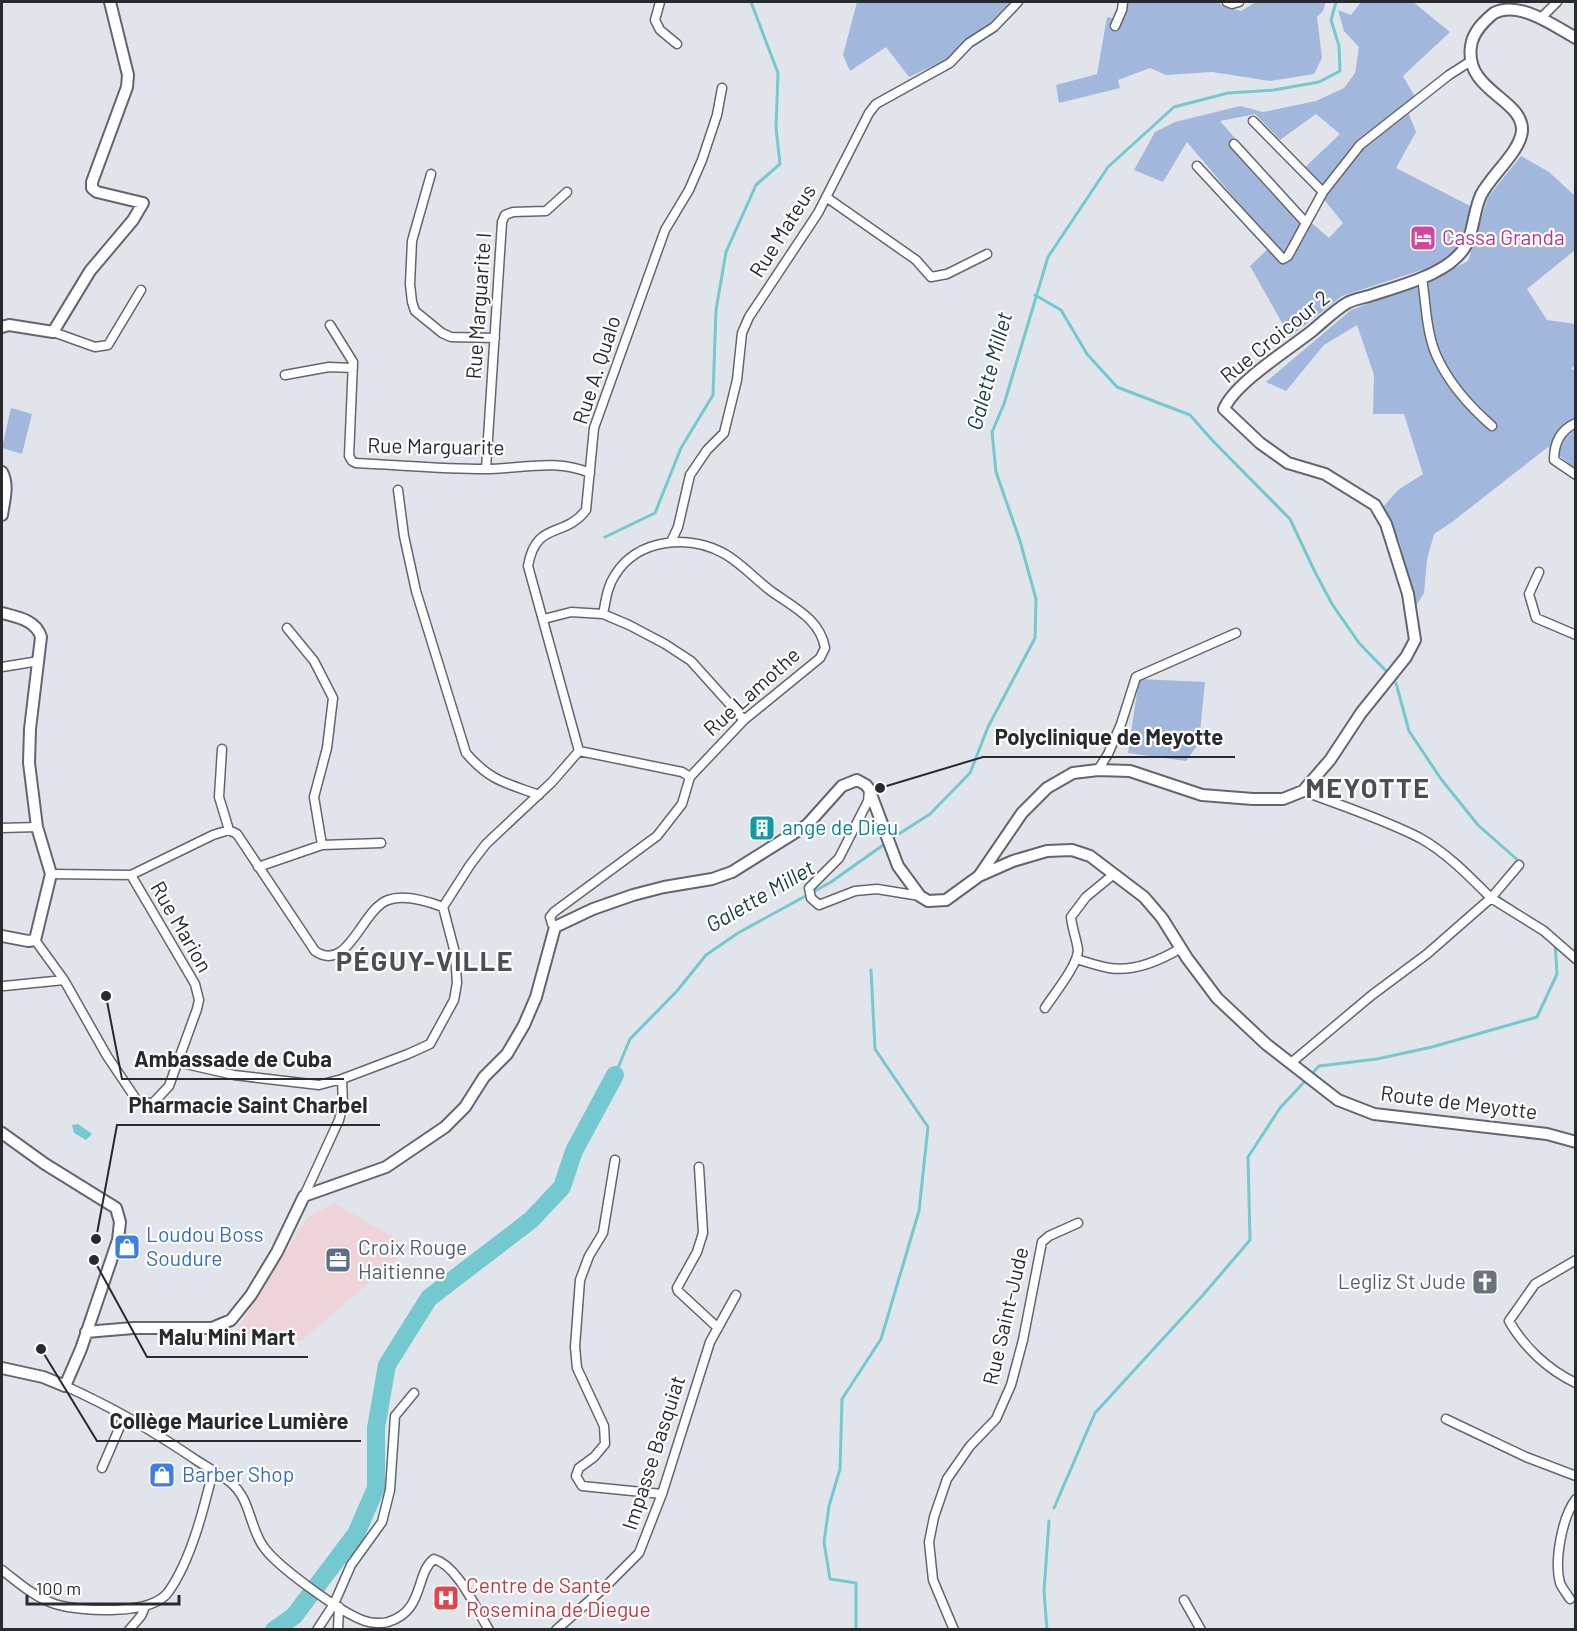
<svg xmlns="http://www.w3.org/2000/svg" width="1577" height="1631" font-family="Barlow,sans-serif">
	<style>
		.commercial { fill: #eed3d8 }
		.green { fill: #a2b7dc; fill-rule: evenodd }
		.water { fill: #74c8cf }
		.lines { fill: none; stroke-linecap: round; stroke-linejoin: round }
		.stream { stroke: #74c8cf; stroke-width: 3 }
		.river { stroke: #74c8cf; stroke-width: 18 }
		.minor-casing { stroke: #63666c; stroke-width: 11 }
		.tertiary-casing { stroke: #63666c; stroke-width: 14 }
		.minor { stroke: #fff; stroke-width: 8 }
		.tertiary { stroke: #fff; stroke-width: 10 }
		.labels { text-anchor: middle; stroke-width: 4.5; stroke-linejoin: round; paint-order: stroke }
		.street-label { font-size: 21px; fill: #292a2d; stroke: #fff }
		.hotel-label { font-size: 21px; fill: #b23c85; stroke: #fff; text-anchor: start }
		.culture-label { font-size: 21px; fill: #0d838f; stroke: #fff; text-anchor: start }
		.shop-label { font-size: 21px; fill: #366cbe; stroke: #fff; text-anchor: start }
		.service-label { font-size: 21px; fill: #4e5e75; stroke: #fff; text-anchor: start }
		.worship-label { font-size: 21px; fill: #5b616d; stroke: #fff; text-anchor: end }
		.health-label { font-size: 21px; fill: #be3a42; stroke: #fff; text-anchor: start }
		.water-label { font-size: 22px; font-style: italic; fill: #184043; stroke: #fff }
		.district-label { font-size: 27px; font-weight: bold; letter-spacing: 1.5px; fill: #4b4e53; stroke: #fff }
		.leader { fill: none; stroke: #292a2d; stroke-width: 2 }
		.callout-dot { fill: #292a2d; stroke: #fff; stroke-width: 2 }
		.callout-label { font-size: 22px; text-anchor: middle; font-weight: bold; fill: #292a2d; stroke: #fff; stroke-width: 4.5; stroke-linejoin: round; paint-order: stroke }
	</style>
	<rect width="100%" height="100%" fill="#e1e5eb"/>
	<path class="commercial" d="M334,1203L411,1247L301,1341L234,1334L307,1218Z"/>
	<path class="green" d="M857,2H1010L983,32L946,60L909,77L886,47L850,71L843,55Z
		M1118,2H1218L1225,7L1241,11L1256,2H1326L1323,11L1317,17L1322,58L1314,74L1270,81L1212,72L1166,75L1150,68L1118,80L1120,88L1059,103L1056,85L1097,74L1107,17L1116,19Z
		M1361,2H1413L1450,32L1403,76L1415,97L1405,104L1416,132L1396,168L1472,207L1458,248L1434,266L1342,296L1290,337L1250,266L1273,244L1187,142L1163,182L1134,170L1155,132L1175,122L1240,106L1263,112L1316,101L1344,88L1355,73L1359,47L1344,31L1338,10L1351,15ZM1255,114L1280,140L1316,114L1340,134L1301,171L1343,223L1329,238L1301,214L1220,121Z
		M1521,156L1549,172L1575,196V250L1527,289L1547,320L1575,324V365L1571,369L1576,371L1575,468L1548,447L1452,522L1434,534L1427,560L1424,593L1414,609L1400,543L1383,507L1398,490L1423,474L1404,414H1373L1374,375L1357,325L1324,345L1286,391L1266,382L1351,310L1431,280L1468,261L1488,197Z
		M11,408L32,414L22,454L2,448Z
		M1139,679L1205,682L1199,743L1186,761L1128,753Z"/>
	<path class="water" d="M78,1124L92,1134L86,1140L74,1133L72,1125Z"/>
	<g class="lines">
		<path class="stream" d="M1035,295L1061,310L1087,354L1117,387L1190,415L1212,440L1290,519L1315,572L1332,604L1359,643L1387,672
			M605,537L655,513L681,448L713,395L716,310L726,252L756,185L780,164L776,128L778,73L751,2
			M1396,683L1409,731L1441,779L1478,825L1521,863
			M891,839L930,814L970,773L988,727L1035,638L1036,599L1020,541L996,472L992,432L1004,404L1048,257L1108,167L1174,107L1228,93L1274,90L1319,82L1340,71L1339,46L1331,20L1336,2
			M1499,893L1497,896L1516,909
			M615,1075L630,1039L677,991L706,955L738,933L831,882L886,843
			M1054,1508L1095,1413L1203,1295L1250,1240L1248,1157L1280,1108L1319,1066L1377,1059L1432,1047L1537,1017L1557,974L1555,942
			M856,1630V1583L830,1579L824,1542L829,1506L840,1469L842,1399L881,1339L919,1211L928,1127L875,1049L871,970
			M1047,1630L1044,1591L1049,1521"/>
		<path class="river" d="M274,1630L294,1616L356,1534L376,1488V1428L387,1365L429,1298L531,1220L562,1187L574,1151L615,1075"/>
		<defs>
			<path id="minor" d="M660,2L655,20L660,30L677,44
				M1227,2L1232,4L1239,2
				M1542,17L1557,2
				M1115,26L1122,10L1123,2
				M1253,121L1323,192L1360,145L1449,75L1471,61
				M1234,144L1306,223
				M1197,166L1283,259L1288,256L1323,192
				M431,174L412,241L410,284L412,302L415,311L442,333L451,337L495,338
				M826,197L916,260L931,277L947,274L987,254
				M1422,278C1426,303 1426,333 1437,357C1450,385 1469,406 1492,426
				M330,325L353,362L349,456L352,461L356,463C399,465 442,469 485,469C522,469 555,458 590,473
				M53,332L95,347L108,345L141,290
				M285,375L329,367L353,368
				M1576,423C1560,430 1554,443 1554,460L1576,475
				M486,469L502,222L505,215L513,212L546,211L567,192
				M398,490L404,536L416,591L466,753C490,781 506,783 539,795
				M671,542L678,527L690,475L707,450L724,433L737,380L742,333L749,317L818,213L869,113L876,104L950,63L969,43L994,27L1018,2
				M1539,572L1529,594L1536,618L1576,635
				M544,619L571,612L603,614L629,625L665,644L691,661L744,720
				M287,628L314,661L333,698L327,748L314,797L322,845
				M2,667L39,661
				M222,749L219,797L229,830
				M579,751L528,566C536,520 564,539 586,510L594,428L665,230L689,190L702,160L717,115L722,88
				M579,751L682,772L690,777
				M1098,770L1108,754L1121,724L1136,677L1236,633
				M869,790L868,801L839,858L809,888L811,898L819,905L855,891L877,889L920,896
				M2,828L37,827
				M1519,865L1491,898L1544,931L1576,959
				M258,867L322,845L381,843
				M51,874L131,875L213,835L229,830L237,834L315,951C348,974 362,909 388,900C404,894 427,901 443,907L470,865L486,844L552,782L579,751
				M555,927L552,924L550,917L554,912L657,836L682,804L690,777L744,720L820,658L825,648C820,619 793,607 771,591C755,579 742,564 725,554C690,534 638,538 615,575C607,587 606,600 603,614
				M35,940L64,980L107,1056L138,1102L153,1103L169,1086L197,1009L199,1000L195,984L131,875
				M1076,959C1087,962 1098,966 1109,968C1133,972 1161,960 1181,948
				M4,986L64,980
				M1045,1008C1054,994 1078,965 1078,950C1077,941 1072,928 1071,917L1086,897L1114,874
				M177,1062L234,1075L319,1085L342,1079L408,1054L430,1044L454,1000L457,983L455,953L443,907
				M1292,1062L1372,995L1427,954L1491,898C1469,876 1447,853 1420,838C1383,819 1342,806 1303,791
				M615,1160L603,1233L589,1256L580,1280L575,1347L577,1368L604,1426L605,1444L594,1457L579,1468L576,1476L582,1486L662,1494
				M699,1167L703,1233L697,1252L677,1288L678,1291L718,1328
				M304,1196L339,1120L343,1105L342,1079
				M1576,1260L1535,1284L1509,1321C1524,1347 1548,1370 1576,1383
				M65,1386C110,1406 155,1432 196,1460C207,1467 220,1474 230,1482C251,1499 249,1526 263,1546C276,1566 343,1614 365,1621C371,1623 383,1624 388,1622C425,1611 415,1573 434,1559C458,1566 476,1609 489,1630
				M1446,1419L1526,1457L1576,1476
				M102,1468L124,1417
				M2,1570C19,1583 34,1597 55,1604C81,1612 153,1616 169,1591C191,1560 204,1508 213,1471
				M1570,1599C1567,1594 1562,1588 1560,1583C1554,1561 1562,1517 1576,1499
				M1184,1600L1201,1630
				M129,1630L141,1616L145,1607
				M317,1630L334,1604L351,1565L382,1522L390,1490L395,1416L414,1393
				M338,1630L339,1607
				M556,1630L605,1587L639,1553L662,1494L710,1342L736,1295
				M954,1630L933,1580L929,1542L934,1517L947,1479L970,1446L996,1419L1011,1385L1023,1340L1042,1242L1049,1236L1078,1223"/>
			<path id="tertiary" d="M2,327L9,325L53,332L90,271L133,220L143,203L97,192L92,188V182L127,87L128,75L110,2
				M2,472C9,485 4,501 2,515
				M2,613C17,617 36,620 41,637L30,729L29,763L37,827L51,874L35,940L28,941L2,936
				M979,876L1022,813L1047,788L1073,773L1098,770L1130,771L1202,795L1253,799H1283L1303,791L1330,760L1361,713L1406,657L1415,640L1408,594L1386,524L1375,505L1325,474L1288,463L1260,443L1224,409C1235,383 1288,350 1312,331C1323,322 1335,310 1347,303C1354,299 1362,298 1369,296C1398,286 1453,274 1467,243C1474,228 1474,210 1481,195C1491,175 1520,152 1522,131C1524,99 1464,91 1471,46C1473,32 1483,22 1494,13C1519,0 1554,26 1576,38
				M2,1133L45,1164L116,1208L120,1222L118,1240L81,1349L65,1386L43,1377L2,1368
				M86,1332L133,1328H212L231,1320L251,1295L277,1252L304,1196L386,1167L445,1127L465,1107L484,1077L507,1054L524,1025L536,997L555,927L593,909L633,895L664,887L712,879L732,872L807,825L842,786L857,780L866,785L869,789L898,866L920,896L928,901L946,900L979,876L1013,861L1047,851L1072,850L1090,856L1144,897L1162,918L1187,958L1217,998L1266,1044L1338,1100L1374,1114L1547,1134L1576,1142"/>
		</defs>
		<use href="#minor" class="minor-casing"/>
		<use href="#tertiary" class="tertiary-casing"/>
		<use href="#minor" class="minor"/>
		<use href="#tertiary" class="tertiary"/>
	</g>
	<defs>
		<symbol id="hotel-square" viewBox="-11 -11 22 22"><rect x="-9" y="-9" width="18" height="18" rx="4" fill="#d1479c" stroke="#fff"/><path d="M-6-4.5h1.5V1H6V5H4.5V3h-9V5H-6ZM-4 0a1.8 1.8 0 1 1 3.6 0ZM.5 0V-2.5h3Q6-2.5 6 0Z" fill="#fff"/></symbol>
		<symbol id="building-square" viewBox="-11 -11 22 22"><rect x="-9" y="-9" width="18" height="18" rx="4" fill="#0f9aa8" stroke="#fff"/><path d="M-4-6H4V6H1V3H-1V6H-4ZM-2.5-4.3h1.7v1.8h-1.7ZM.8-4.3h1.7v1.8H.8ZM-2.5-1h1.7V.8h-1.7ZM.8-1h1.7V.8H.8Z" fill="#fff"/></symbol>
		<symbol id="shop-square" viewBox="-11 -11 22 22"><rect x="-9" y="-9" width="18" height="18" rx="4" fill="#3f7fe0" stroke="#fff"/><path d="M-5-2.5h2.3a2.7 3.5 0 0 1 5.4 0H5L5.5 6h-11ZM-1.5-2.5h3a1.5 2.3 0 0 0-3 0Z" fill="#fff"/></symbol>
		<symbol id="office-square" viewBox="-11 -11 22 22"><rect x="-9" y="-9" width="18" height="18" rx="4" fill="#5c6f8a" stroke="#fff"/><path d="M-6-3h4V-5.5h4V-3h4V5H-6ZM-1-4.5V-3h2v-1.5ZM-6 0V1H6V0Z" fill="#fff"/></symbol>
		<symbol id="church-square" viewBox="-11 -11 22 22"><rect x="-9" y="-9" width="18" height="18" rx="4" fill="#6b7280" stroke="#fff"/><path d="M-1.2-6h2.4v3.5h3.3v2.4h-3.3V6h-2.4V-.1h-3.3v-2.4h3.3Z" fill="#fff"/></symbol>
		<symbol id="hospital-square" viewBox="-11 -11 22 22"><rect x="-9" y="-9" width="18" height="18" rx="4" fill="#e0444e" stroke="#fff"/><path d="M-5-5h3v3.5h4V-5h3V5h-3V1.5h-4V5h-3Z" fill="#fff"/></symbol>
	</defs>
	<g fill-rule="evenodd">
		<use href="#hotel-square" x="1408" y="223" width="30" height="30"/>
		<use href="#building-square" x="747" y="813" width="30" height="30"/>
		<use href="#shop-square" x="112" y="1232" width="30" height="30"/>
		<use href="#office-square" x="323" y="1245" width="30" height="30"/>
		<use href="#church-square" x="1470" y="1267" width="30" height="30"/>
		<use href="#shop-square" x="147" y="1460" width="30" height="30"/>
		<use href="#hospital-square" x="431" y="1583" width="30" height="30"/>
	</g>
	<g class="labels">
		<g class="street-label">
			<text transform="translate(783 231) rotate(-58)" y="7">Rue Mateus</text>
			<text transform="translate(479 306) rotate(-86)" y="7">Rue Marguarite I</text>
			<text transform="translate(1275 337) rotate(-39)" y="7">Rue Croicour 2</text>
			<text transform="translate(597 370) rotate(-72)" y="7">Rue A. Qualo</text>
			<text transform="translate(436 447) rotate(1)" y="7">Rue Marguarite</text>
			<text transform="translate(752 692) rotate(-42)" y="7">Rue Lamothe</text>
			<text transform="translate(181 927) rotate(60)" y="7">Rue Marion</text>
			<text transform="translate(1459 1103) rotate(7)" y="7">Route de Meyotte</text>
			<text transform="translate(1006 1316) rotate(-77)" y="7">Rue Saint-Jude</text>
			<text transform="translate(654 1453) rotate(-72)" y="7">Impasse Basquiat</text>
		</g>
		<g class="hotel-label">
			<text x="1442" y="245">Cassa Granda</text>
		</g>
		<g class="culture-label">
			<text x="782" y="835">ange de Dieu</text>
		</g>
		<g class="shop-label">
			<text x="146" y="1242">Loudou Boss<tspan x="146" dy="24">Soudure</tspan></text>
			<text x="182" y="1482">Barber Shop</text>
		</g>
		<g class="service-label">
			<text x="358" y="1255">Croix Rouge<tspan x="358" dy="24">Haitienne</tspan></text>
		</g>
		<g class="worship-label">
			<text x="1466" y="1289">Legliz St Jude</text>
		</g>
		<g class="health-label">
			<text x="466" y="1593">Centre de Sante<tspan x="466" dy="24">Rosemina de Diegue</tspan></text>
		</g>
		<g class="water-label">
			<text transform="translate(989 371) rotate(-75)" y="8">Galette Millet</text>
			<text transform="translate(760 896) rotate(-30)" y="8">Galette Millet</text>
		</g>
		<g class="district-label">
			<text x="1368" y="798">MEYOTTE</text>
			<text x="425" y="971">PÉGUY-VILLE</text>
		</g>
	</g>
	<path class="leader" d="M880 788L983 757H1235M106 996L122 1079H344M96 1239L117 1125H380M94 1260L147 1357H308M41 1349L97 1441H361"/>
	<g class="callout-dot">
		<circle cx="880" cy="788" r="6"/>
		<circle cx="106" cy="996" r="6"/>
		<circle cx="96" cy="1239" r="6"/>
		<circle cx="94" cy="1260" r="6"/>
		<circle cx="41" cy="1349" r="6"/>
	</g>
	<g class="callout-label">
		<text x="1109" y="745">Polyclinique de Meyotte</text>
		<text x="233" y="1067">Ambassade de Cuba</text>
		<text x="248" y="1113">Pharmacie Saint Charbel</text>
		<text x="227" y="1345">Malu Mini Mart</text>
		<text x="229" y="1429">Collège Maurice Lumière</text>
	</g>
	<rect width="1577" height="1631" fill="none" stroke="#292a2d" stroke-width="6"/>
	<path d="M27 1595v9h152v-9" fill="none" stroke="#292a2d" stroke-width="3"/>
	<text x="36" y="1595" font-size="18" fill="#292a2d" stroke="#ffffff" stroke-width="4.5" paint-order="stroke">100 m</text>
</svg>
